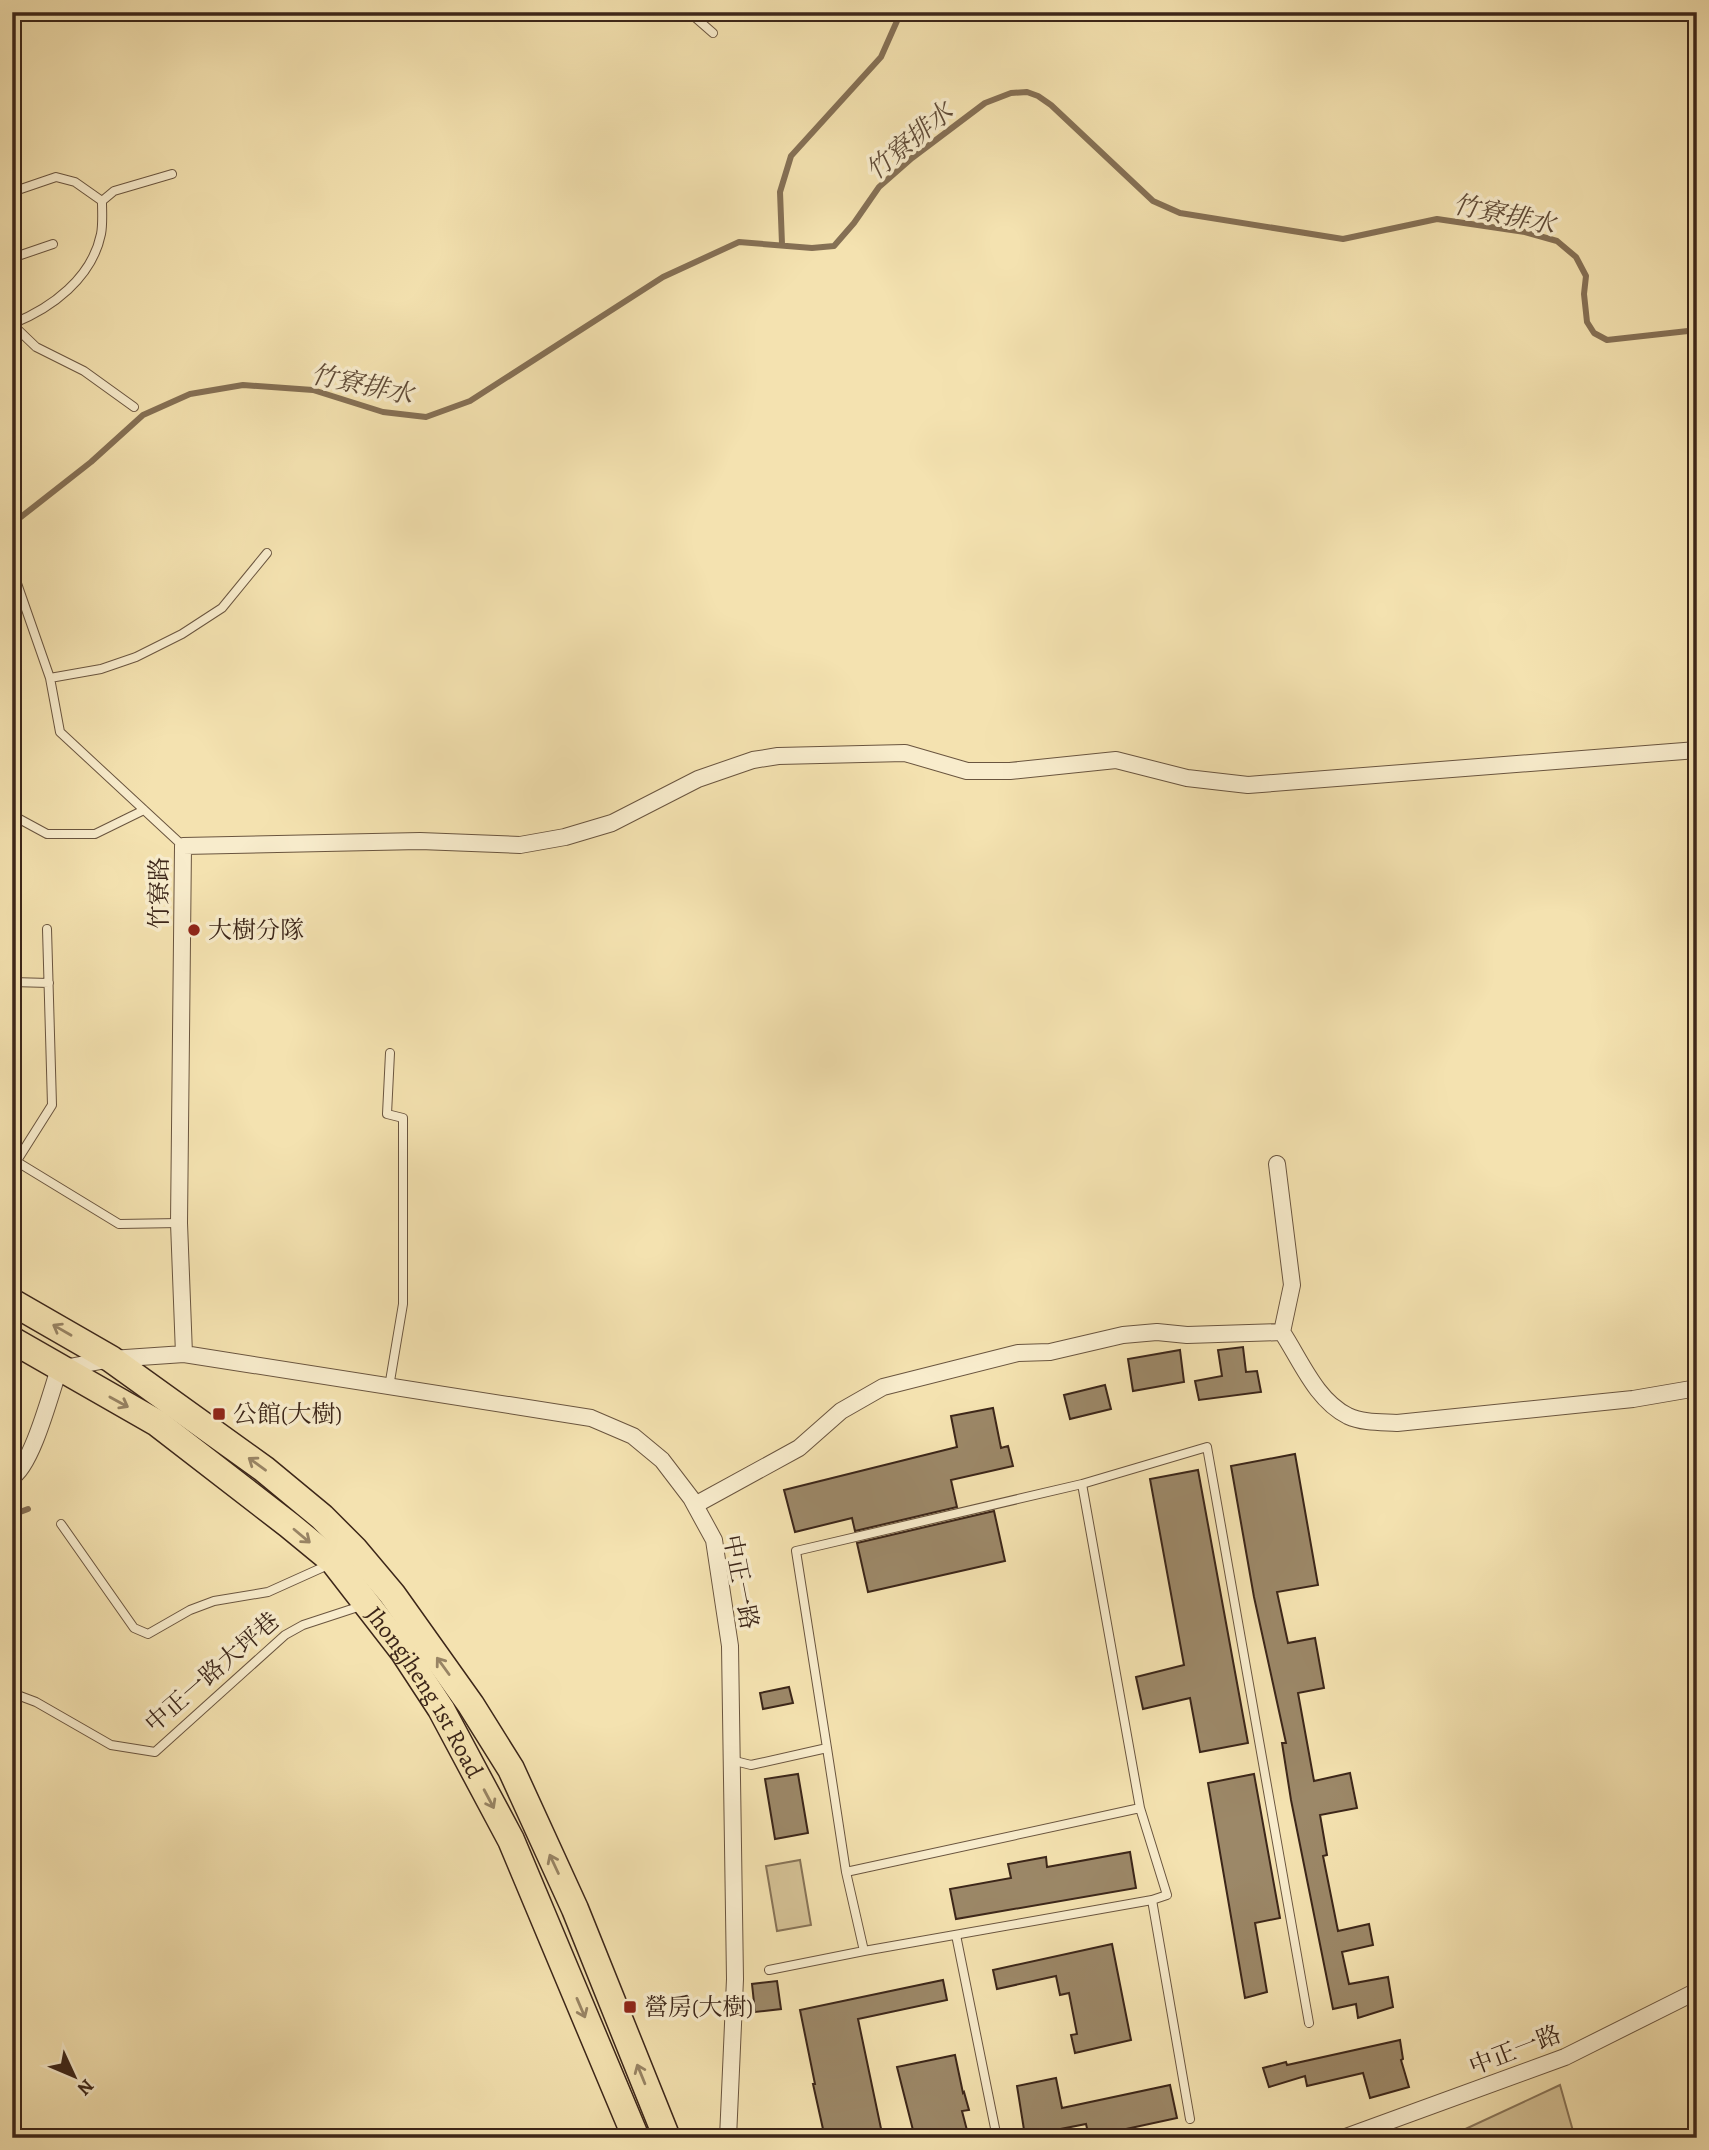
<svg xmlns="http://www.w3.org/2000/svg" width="1709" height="2150" font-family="Alegreya,'Noto Serif TC',serif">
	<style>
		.green { fill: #d5c296; stroke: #887458; stroke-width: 2 }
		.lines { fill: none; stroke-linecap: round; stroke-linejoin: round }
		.stream { stroke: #857055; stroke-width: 6 }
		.building { fill: #9c8868; stroke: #3c2619; stroke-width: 2 }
		.lane-casing { stroke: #6a553f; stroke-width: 10 }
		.street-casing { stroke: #6a553f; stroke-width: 18 }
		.primary-casing { stroke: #3c2619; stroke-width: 29 }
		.lane { stroke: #f8eccc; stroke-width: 8 }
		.street { stroke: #f8eccc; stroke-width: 16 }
		.primary { stroke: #f4e2b0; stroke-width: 26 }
		.oneway { stroke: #988464 }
		.poi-dot { fill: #8f2418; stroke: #f8eccc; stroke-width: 2.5 }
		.labels { text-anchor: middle; stroke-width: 7; stroke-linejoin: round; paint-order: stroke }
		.street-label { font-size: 24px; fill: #3c2619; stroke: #f8eccc }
		.poi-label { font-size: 24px; fill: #3c2619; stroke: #f8eccc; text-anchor: start }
		.water-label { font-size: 26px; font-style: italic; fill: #604b37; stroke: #f8eccc }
	</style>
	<rect width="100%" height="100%" fill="#f4e2b0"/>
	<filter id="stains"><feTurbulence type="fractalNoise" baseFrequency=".00286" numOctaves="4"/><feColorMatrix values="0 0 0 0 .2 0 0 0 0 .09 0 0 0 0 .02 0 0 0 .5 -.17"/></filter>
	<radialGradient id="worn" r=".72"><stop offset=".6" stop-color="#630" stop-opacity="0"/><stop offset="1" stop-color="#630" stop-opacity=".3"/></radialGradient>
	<path class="green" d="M800,1860L811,1925L777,1931L766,1866Z
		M1560,2085L1575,2138H1446Z"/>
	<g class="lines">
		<path class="stream" d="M782,244L780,192L791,156L881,57L901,12
			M12,524L91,462L143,415L190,394L243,385L313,390L383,412L426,417L470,401L663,277L739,242L812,248L834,246L854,223L879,187L912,158L985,103L1011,93L1027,92L1038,96L1051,105L1153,201L1180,213L1343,239L1437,219L1525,232L1557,241L1576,257L1586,276L1584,294L1587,322L1594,333L1607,340L1697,330
			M12,1515L28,1509"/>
	</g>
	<path class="building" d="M1243,1347L1246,1372L1257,1371L1261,1392L1199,1400L1195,1381L1222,1376L1218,1350Z
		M1180,1350L1184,1382L1133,1391L1128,1359Z
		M1105,1385L1111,1409L1070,1419L1064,1395Z
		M993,1408L1001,1448L1008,1446L1013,1466L951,1480L957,1507L855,1531L852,1518L795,1532L784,1490L957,1447L951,1416Z
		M1295,1454L1318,1585L1277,1592L1288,1643L1315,1638L1324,1688L1298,1693L1314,1781L1350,1773L1357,1808L1320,1815L1327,1855L1323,1856L1338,1931L1369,1924L1373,1945L1342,1952L1349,1984L1388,1977L1393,2007L1358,2018L1356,2004L1333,2009L1291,1800L1282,1743H1286L1254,1597L1231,1466Z
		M1198,1470L1248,1743L1200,1752L1190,1698L1143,1709L1136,1677L1184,1665L1150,1479Z
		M994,1511L1005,1561L868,1592L857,1543Z
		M789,1687L793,1703L763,1709L760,1693Z
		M798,1774L808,1833L775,1839L765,1779Z
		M1254,1774L1280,1918L1255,1923L1267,1992L1245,1998L1208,1783Z
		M1130,1852L1136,1888L956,1919L950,1889L1011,1878L1008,1864L1046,1857L1047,1867Z
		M1112,1944L1131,2040L1075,2053L1071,2035L1077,2034L1069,1993L1060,1995L1056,1976L997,1989L993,1970Z
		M943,1980L947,2000L858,2019L883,2138H859L858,2132L825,2138L813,2084H815L800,2010Z
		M777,1981L781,2009L755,2012L752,1984Z
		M1400,2040L1403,2059L1401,2060L1409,2087L1370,2098L1363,2073L1307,2086L1305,2076L1269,2087L1263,2068L1286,2062L1287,2065Z
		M955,2055L963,2093L964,2092L969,2110L962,2111L969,2138H915L897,2067Z
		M1056,2078L1062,2108L1170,2085L1177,2118L1089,2137L1086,2124L1025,2136L1017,2086Z"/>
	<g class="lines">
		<defs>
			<path id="lane" d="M689,12L713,33
				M12,192L56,177L75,182L102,201C102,212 103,224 101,234C92,278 52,308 12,324L36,347L84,371L134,407
				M102,201L114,191L172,174
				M12,258L53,244
				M12,524L15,540L13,572L50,678L60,732L183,846
				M50,678L101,669L136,657L182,634L222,608L267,553
				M12,815L47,834H95L144,810
				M12,982L49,983
				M14,1160L119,1224L179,1223
				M16,1162L52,1105L47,929
				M389,1387L403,1304V1118L387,1114L390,1053
				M1082,1484L1207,1447L1309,2023
				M61,1524L134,1628L148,1634L190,1610L214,1601L268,1592L328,1565
				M12,1693L36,1702L111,1745L155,1752L285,1635L303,1625L361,1606
				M731,1760L751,1765L827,1748L846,1872L1140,1808L1082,1484L796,1551L827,1748
				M846,1872L864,1951L1152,1900L1167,1895L1140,1808
				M1152,1900L1190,2119
				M956,1935L997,2138
				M769,1970L864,1951"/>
			<path id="street" d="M1277,1164L1292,1285L1282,1332C1301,1361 1316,1400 1348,1416C1363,1423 1382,1422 1397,1423L1633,1399L1697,1388
				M184,1354L591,1418L633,1436L662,1460L691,1498L714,1540L730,1646L735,1979L728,2138
				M12,1477C32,1466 51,1392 59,1369L111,1359L184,1354L179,1223L183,846L420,841L520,845L565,837L612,823L698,779L753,760L778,756L905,753L967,771H1010L1116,760L1187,778L1248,785L1697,750
				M695,1505L799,1448L841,1411L883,1387L1018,1353L1050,1352L1123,1335L1157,1332L1187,1335L1282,1332
				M1343,2138L1565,2057L1697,1991"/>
			<g id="primary">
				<path d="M12,1302L111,1359L264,1469L322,1517L355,1550L392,1594L471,1705L511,1769L575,1909L667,2138"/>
				<path id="s1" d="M12,1340L157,1423L289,1525L334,1562L403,1651L441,1709L511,1840L636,2138"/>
			</g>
		</defs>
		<use href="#lane" class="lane-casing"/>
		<use href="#street" class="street-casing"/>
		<use href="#primary" class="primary-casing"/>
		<use href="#lane" class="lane"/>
		<use href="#street" class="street"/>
		<use href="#primary" class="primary"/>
	</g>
	<defs><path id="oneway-shaft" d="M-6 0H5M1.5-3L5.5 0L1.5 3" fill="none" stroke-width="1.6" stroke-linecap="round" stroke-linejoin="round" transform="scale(1.75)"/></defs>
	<g class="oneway">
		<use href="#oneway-shaft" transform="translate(62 1330) rotate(-150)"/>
		<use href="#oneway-shaft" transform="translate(119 1402) rotate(29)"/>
		<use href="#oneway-shaft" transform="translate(257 1464) rotate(-144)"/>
		<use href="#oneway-shaft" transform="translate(302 1536) rotate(40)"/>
		<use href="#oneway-shaft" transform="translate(443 1666) rotate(-126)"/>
		<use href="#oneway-shaft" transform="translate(489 1799) rotate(62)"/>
		<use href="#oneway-shaft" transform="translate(554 1864) rotate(-115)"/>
		<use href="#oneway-shaft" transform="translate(581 2008) rotate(67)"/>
		<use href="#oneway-shaft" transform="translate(641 2074) rotate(-112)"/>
	</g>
	<g class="poi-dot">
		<circle cx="194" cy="930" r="7"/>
		<rect x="212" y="1407" width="14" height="14" rx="3.5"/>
		<rect x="623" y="2000" width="14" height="14" rx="3.5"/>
	</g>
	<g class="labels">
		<g class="street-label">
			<text transform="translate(159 893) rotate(-90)" y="8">竹寮路</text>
			<text transform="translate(741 1582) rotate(79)" y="8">中正一路</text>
			<text transform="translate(212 1672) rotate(-41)" y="8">中正一路大坪巷</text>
			<text dy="8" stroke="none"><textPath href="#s1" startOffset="551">Jhongjheng 1st Road</textPath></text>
			<text transform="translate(1515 2050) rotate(-21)" y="8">中正一路</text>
		</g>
		<g class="poi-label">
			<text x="208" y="938">大樹分隊</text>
			<text x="233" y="1422">公館(大樹)</text>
			<text x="644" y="2015">營房(大樹)</text>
		</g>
		<g class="water-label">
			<text transform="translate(909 141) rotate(-40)" y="9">竹寮排水</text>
			<text transform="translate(1504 214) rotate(12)" y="9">竹寮排水</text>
			<text transform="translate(362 384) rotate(12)" y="9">竹寮排水</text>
		</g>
	</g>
	<rect width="1709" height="2150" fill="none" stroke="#f4e2b0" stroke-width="42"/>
	<rect x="14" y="14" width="1681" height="2122" fill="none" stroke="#3c2619" stroke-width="3.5"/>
	<rect x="21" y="21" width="1667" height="2108" fill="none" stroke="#3c2619" stroke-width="2"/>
	<g transform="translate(74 2076) rotate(134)" stroke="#f8eccc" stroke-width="5" paint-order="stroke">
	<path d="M0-5L12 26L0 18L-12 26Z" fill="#3c2619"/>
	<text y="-10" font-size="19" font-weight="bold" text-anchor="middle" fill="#3c2619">N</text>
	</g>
	<rect width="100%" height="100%" filter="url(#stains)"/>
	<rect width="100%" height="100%" fill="url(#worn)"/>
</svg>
